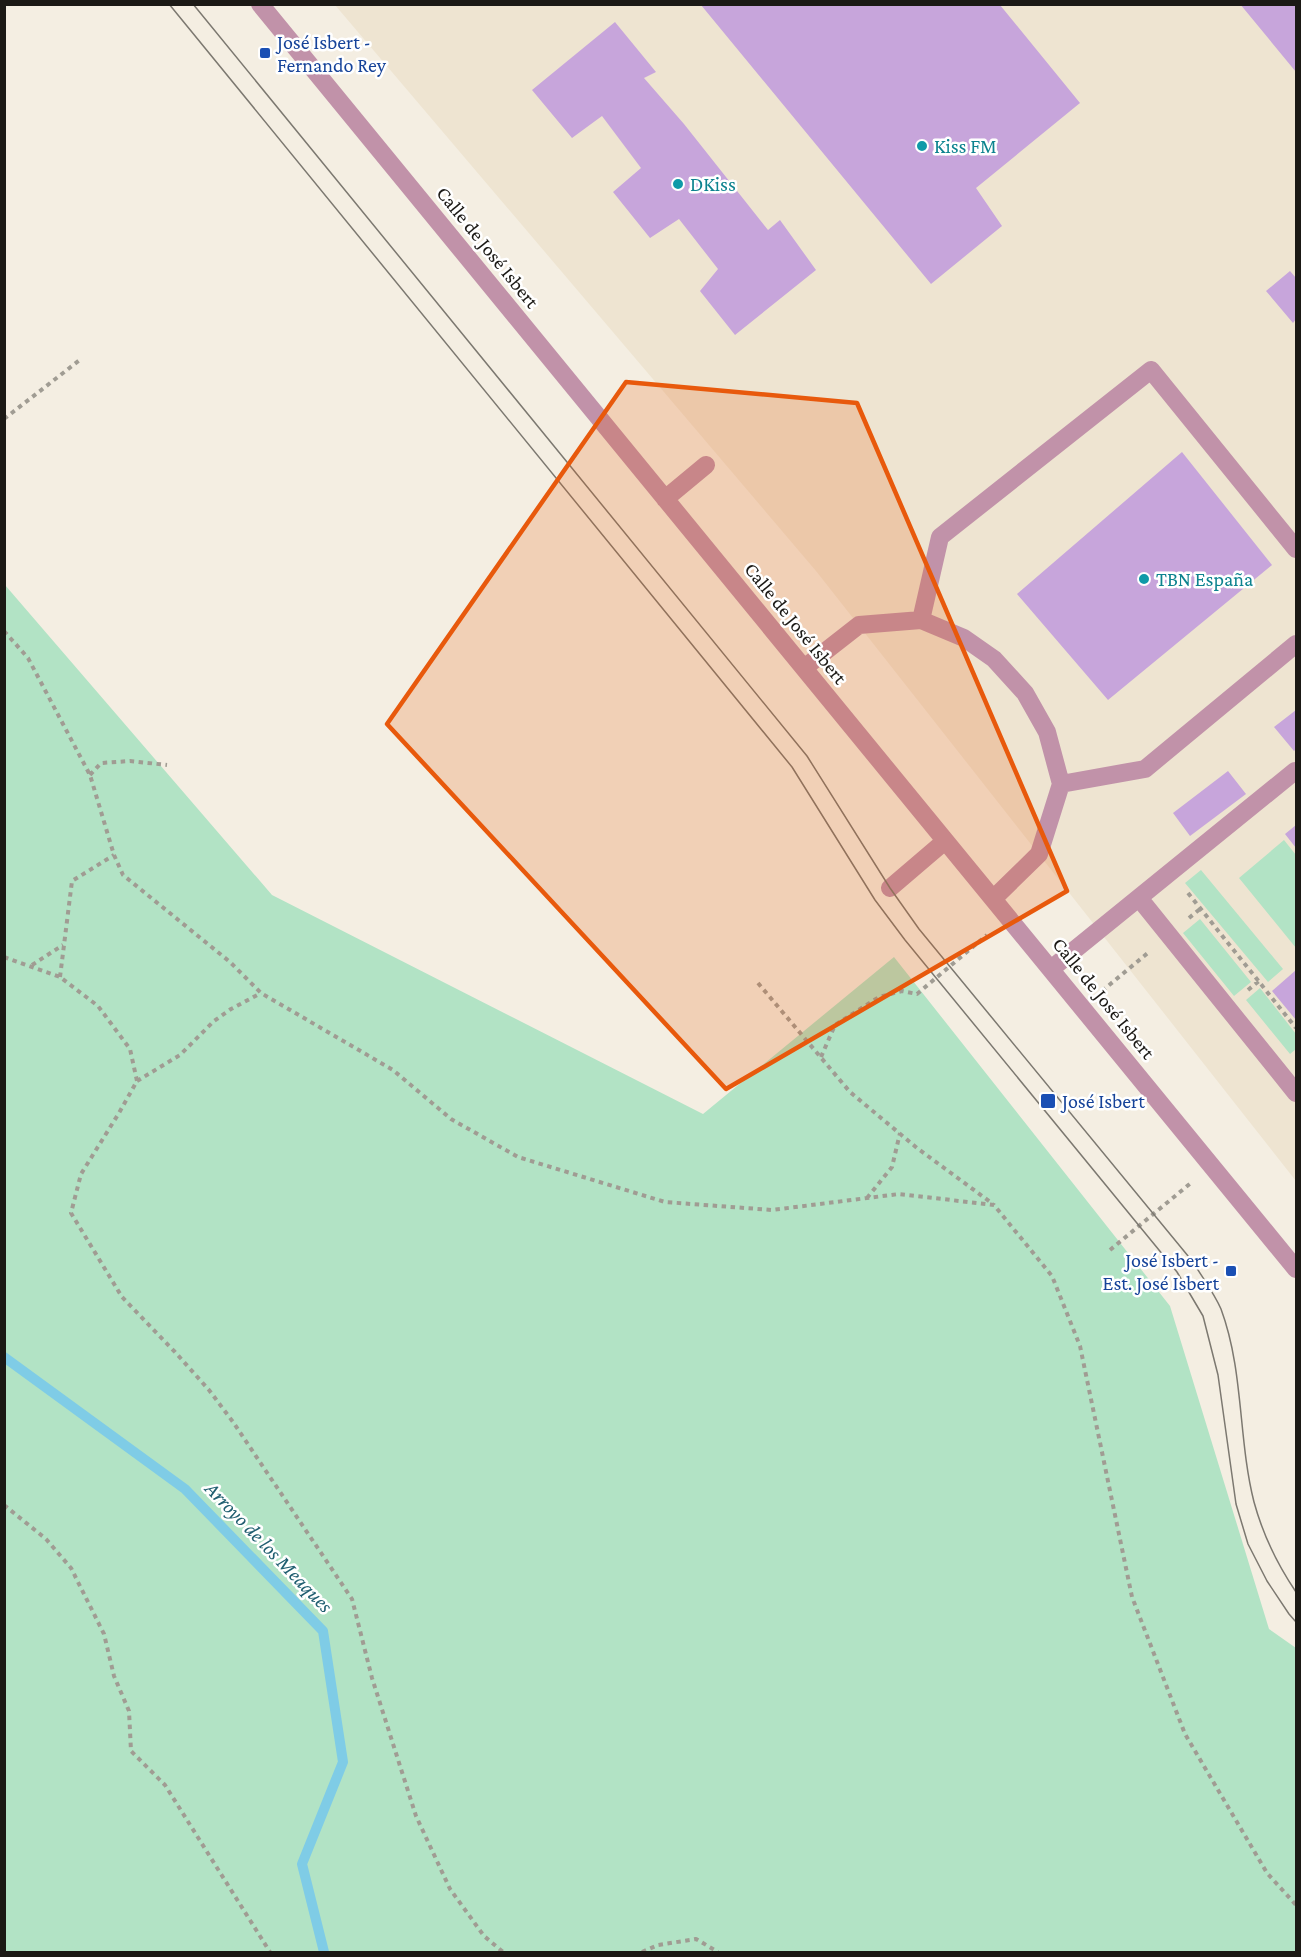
<svg xmlns="http://www.w3.org/2000/svg" width="1301" height="1957" font-family="'Crimson Pro',serif">
	<style>
		.built { fill: #eee4d1 }
		.green { fill: #b2e3c5 }
		.lines { fill: none; stroke-linecap: round; stroke-linejoin: round }
		.stream { stroke: #7fcce6; stroke-width: 10 }
		.building { fill: #c7a5db }
		.path { stroke: #a09c93; stroke-width: 4; stroke-dasharray: 4.5 4.5; stroke-linecap: butt }
		.minor { stroke: #c192a9; stroke-width: 18 }
		.tram { stroke: #7c7870; stroke-width: 1.5 }
		.marked { fill: #e8590c; fill-opacity: 0.2; stroke: #e8590c; stroke-width: 4.5; stroke-linejoin: round }
		.transit-dot { fill: #1a4fb4; stroke: #fff; stroke-width: 2 }
		.culture-dot { fill: #0f9aa8; stroke: #fff; stroke-width: 2 }
		.labels { text-anchor: middle; stroke-width: 5; stroke-linejoin: round; paint-order: stroke }
		.transit-label { font-size: 20px; fill: #164399; stroke: #fff; text-anchor: start }
		.culture-label { font-size: 20px; fill: #0d838f; stroke: #fff; text-anchor: start }
		.street-label { font-size: 20px; fill: #1b1915; stroke: #fff }
		.water-label { font-size: 21px; font-style: italic; fill: #215f71; stroke: #fff }
	</style>
	<rect width="100%" height="100%" fill="#f4eee2"/>
	<path class="built" d="M335,5H1296V1181L816,571Z"/>
	<path class="green" d="M5,585L272,895L703,1114L894,957L1170,1306L1269,1629L1296,1648V1952H5Z
		M1284,840L1296,855V948L1239,878Z
		M1201,870L1283,969L1268,982L1185,883Z
		M1200,919L1251,982L1234,996L1183,933Z
		M1260,988L1296,1034V1049L1290,1054L1246,1000Z"/>
	<g class="lines">
		<path class="stream" d="M4,1357L185,1489L323,1631L343,1762L302,1864L324,1952"/>
	</g>
	<path class="building" d="M1240,4H1296V72Z
		M701,5H1000L1080,103L976,188L1002,226L931,284Z
		M615,22L656,72L644,78L684,124L768,230L780,220L816,270L735,335L700,291L718,269L679,219L650,238L613,192L641,168L602,116L572,138L532,90Z
		M1290,271L1296,278V319L1293,323L1266,291Z
		M1182,452L1272,565L1108,700L1017,594Z
		M1296,710V749L1294,751L1274,727Z
		M1228,771L1246,794L1190,836L1173,813Z
		M1296,825V848L1285,834Z
		M1296,970V1020L1272,991Z"/>
	<g class="lines">
		<path class="path" d="M4,419L81,359
			M4,631L28,658L90,775L114,855L123,875L230,962L261,993L393,1070L451,1119L518,1157L665,1202L772,1210L899,1194L994,1205L1052,1276L1080,1346L1132,1597L1185,1734L1267,1873L1296,1905
			M90,775L101,763L130,761L167,765
			M1188,893L1296,1028
			M1189,918L1200,909
			M4,957L60,977L98,1006L130,1049L137,1081L119,1113L81,1174L71,1213L122,1297L175,1352L209,1390L233,1422L352,1599L372,1678L416,1816L450,1889L484,1936L503,1952
			M32,965L63,945
			M60,977L72,881L114,855
			M758,983L850,1092L917,1148L993,1204
			M1248,990L1259,981
			M1102,991L1149,952
			M821,1057L835,1025L879,997L902,991L917,994L987,935
			M137,1081L180,1055L214,1021L231,1009L261,993
			M867,1198L892,1167L900,1133
			M1110,1250L1192,1182
			M4,1505L46,1539L71,1568L104,1634L114,1676L129,1711L131,1751L165,1785L270,1952
			M642,1952L658,1945L696,1939L718,1952"/>
		<path class="minor" d="M260,4L1296,1269
			M665,499L706,465
			M1296,549L1151,370L940,537L921,620L964,638L994,659L1025,693L1047,732L1061,784L1145,769L1296,644
			M804,668L859,625L921,620
			M890,888L945,841
			M1139,898L1296,1093
			M993,899L1039,854L1061,784
			M1051,969L1295,771L1296,772"/>
		<path class="tram" d="M169,4L792,767L875,900L905,940L1177,1272L1203,1316L1218,1375L1236,1504L1248,1544L1267,1581L1289,1614L1296,1622
			M193,4L807,756L890,888L919,929L1193,1262C1202,1277 1214,1293 1221,1309C1244,1371 1238,1439 1254,1502C1263,1535 1277,1564 1296,1592"/>
	</g>
	<path class="marked" d="M626,382L857,403L1067,891L726,1089L387,724Z"/>
	<g class="transit-dot">
		<rect x="259" y="47" width="12" height="12" rx="3"/>
		<rect x="1040" y="1093" width="16" height="16" rx="3"/>
		<rect x="1225" y="1265" width="12" height="12" rx="3"/>
	</g>
	<g class="culture-dot">
		<circle cx="922" cy="146" r="6"/>
		<circle cx="678" cy="184" r="6"/>
		<circle cx="1144" cy="579" r="6"/>
	</g>
	<g class="labels">
		<g class="transit-label">
			<text x="277" y="49">José Isbert -<tspan x="277" dy="23">Fernando Rey</tspan></text>
			<text x="1062" y="1108">José Isbert</text>
			<text x="1219" y="1267" text-anchor="end">José Isbert -<tspan x="1219" dy="23">Est. José Isbert</tspan></text>
		</g>
		<g class="culture-label">
			<text x="934" y="153">Kiss FM</text>
			<text x="690" y="191">DKiss</text>
			<text x="1156" y="586">TBN España</text>
		</g>
		<g class="street-label">
			<text transform="translate(488 247) rotate(51)" y="7">Calle de José Isbert</text>
			<text transform="translate(796 623) rotate(51)" y="7">Calle de José Isbert</text>
			<text transform="translate(1104 998) rotate(51)" y="7">Calle de José Isbert</text>
		</g>
		<g class="water-label">
			<text transform="translate(269 1547) rotate(46)" y="7">Arroyo de los Meaques</text>
		</g>
	</g>
	<rect width="1301" height="1957" fill="none" stroke="#1b1915" stroke-width="12"/>
</svg>
